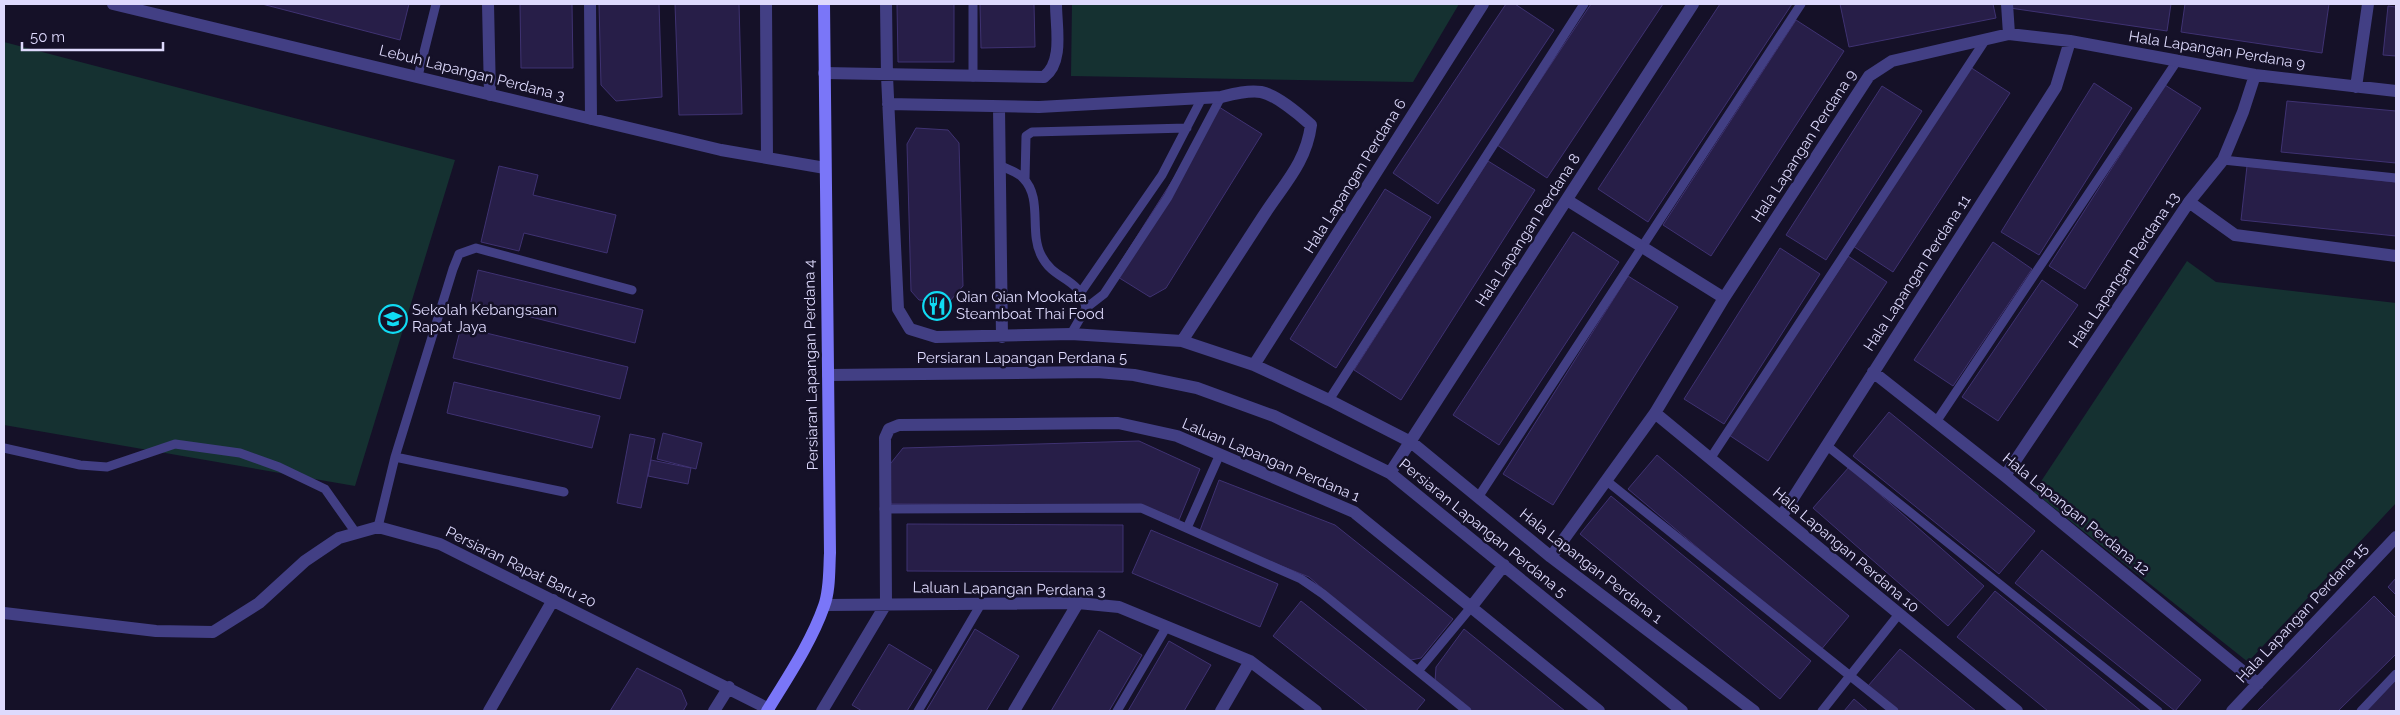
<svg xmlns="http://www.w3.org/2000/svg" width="2400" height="715" font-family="Raleway,sans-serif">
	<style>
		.green { fill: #153131 }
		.building { fill: #271e48; stroke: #3f3272 }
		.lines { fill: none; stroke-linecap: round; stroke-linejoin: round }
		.lane { stroke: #423f84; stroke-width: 9 }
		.street { stroke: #423f84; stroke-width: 12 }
		.secondary { stroke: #7a76f8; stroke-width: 12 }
		.labels { text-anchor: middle; stroke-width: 5; stroke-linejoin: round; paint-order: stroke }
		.street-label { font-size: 15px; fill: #dedafd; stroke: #151128 }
		.poi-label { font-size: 15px; fill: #dedafd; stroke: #151128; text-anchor: start }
	</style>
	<rect width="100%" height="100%" fill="#151128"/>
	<path class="green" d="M1072,4H1459L1413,82L1071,76Z
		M4,42L455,160L355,486L4,425Z
		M2187,261L2216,282L2396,303V503L2248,662L2034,492Z"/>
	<path class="building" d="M262,4H409L400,40Z
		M520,4H572L573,68H521Z
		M599,4H659L662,97L616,101L601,85Z
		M675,4H739L742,114L679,115Z
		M897,4H954V62H898Z
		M980,4H1034L1035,47L981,48Z
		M1506,4H1515L1554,30L1438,204L1393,173Z
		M1591,4H1663L1547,178L1497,145Z
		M1720,4H1792L1648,222L1598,189Z
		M1840,4H1993L1996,18L1849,47Z
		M2010,4H2171L2167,31L2010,8Z
		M2185,4H2329L2322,53L2181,32Z
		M2388,6L2396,7V56L2383,55Z
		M1796,20L1844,51L1711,256L1663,225Z
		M1970,67L2010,93L1893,272L1853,246Z
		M2094,83L2132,108L2039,255L2001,232Z
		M2165,85L2201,108L2085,289L2049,266Z
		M1882,86L1922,111L1826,260L1786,235Z
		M2287,101L2396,111V163L2281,152Z
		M1219,107L1262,134L1166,288L1150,297L1113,274Z
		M916,128L948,130L959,143L963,286L949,302L919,300L911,291L907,144Z
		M1488,161L1535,190L1401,400L1354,370Z
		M499,166L538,175L533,195L616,215L607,253L524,233L519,251L481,242Z
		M2247,166L2396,182V236L2241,220Z
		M1385,189L1431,217L1336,368L1290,339Z
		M1573,232L1619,262L1499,445L1453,415Z
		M1993,242L2032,269L1953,386L1914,360Z
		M1780,248L1820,274L1724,424L1684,399Z
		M1848,256L1887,282L1768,461L1729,435Z
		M478,270L643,310L635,343L471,302Z
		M1628,276L1678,307L1553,505L1503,474Z
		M2042,280L2078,305L1998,421L1962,397Z
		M461,327L628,367L620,399L453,358Z
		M454,382L600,416L592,448L447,413Z
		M1889,412L2035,531L1999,574L1853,456Z
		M663,433L702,443L696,469L657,459Z
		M630,434L655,439L641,508L617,503Z
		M1139,441L1200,469L1179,520L1141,505L891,504L887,468L903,448Z
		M1657,455L1849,616L1820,651L1628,489Z
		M651,460L691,468L688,484L648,476Z
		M1849,467L1984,586L1948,626L1813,508Z
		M1219,480L1335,525L1453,619L1421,658L1406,661L1309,577L1199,533Z
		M1611,496L1811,661L1780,699L1580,534Z
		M907,524L1123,525V572L907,571Z
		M1151,530L1278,584L1260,627L1132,573Z
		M2042,550L2201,680L2175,711L2015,583Z
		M2396,578V595L2388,587Z
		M1995,591L2141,711H2048L1957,637Z
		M2374,596L2396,618V654L2338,711H2257Z
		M1301,601L1425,700L1416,711H1368L1273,636Z
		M975,629L1019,656L986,711H926Z
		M1464,629L1565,711H1472L1435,681L1436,667Z
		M1099,630L1142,655L1109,711H1051Z
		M1169,641L1211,665L1184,711H1128Z
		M889,644L932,670L907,711H862L852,705Z
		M1900,649L1976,711H1899L1868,686Z
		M637,668L681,690L687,704L683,711H610Z
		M2396,680V711H2365Z
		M1854,699L1868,711H1844Z"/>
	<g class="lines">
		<path class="lane" d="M973,4V77
			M418,76L436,4
			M2223,160L2396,178
			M999,165C1007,169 1018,172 1023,178C1043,198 1029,232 1041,255C1054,282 1080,276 1086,308
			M1025,180L1026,136L1032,132L1187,128
			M1081,292L1162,175L1202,98
			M1071,334L1086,308L1104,294L1168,197L1221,97
			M1329,400L1584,4
			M1936,422L2177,61
			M1826,445L2158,711
			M4,448L80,465L107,467L175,444L240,453L279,467L325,489L356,533
			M395,457L564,492
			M1710,459L1986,39
			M1608,482L1894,711
			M1479,496L1801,4
			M884,509L1141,508L1301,579L1323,594L1467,711
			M378,527L395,457L453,269L459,254L476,248L632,290
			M1187,528L1220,454
			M1418,671L1472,606
			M918,711L981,604
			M1117,711L1167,626
			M1822,711L1899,614
			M2361,711L2396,674"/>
		<path class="street" d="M113,4L721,150L825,168
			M488,4L490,95
			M590,4L591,119
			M766,4L767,158
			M886,4L887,76L898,309L910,329L936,337L1071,334L1182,341L1254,365L1329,400L1411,442L1551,557L1754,711
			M2007,4L2009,34
			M824,73L1044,77C1064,62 1056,27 1056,4
			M2356,87L2368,4
			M888,104L1039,107L1221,97C1233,94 1248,90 1261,92C1276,95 1299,114 1311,125C1306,164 1282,186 1262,218C1235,259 1209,300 1182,341
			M999,108L1002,337
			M1567,200L1724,298
			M2189,202L2235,235L2396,256
			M1254,365L1483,4
			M1873,372L2005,476L2258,684
			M828,375L1097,372L1134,375L1197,388L1274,416L1390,473L1682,711
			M1655,413L2017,711
			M1390,473L1693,4
			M2005,476L2189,202L2223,160L2243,112L2255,75
			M1781,517L2056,87L2070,41
			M1551,557L1655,413L1724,298L1869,76L1892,61L2009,34L2070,41L2255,75L2396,91
			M825,605L1078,603L1119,607L1250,661L1316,711
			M1472,606L1504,565
			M4,613L156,631L213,632L259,603L305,561L339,538L378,527L440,544L769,709
			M489,711L553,600
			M714,711L729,687
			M822,711L886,604L885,438L889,429L899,425L1118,423L1177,436L1354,512L1599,711
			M1014,711L1078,603
			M1221,711L1250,661
			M2232,711L2396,537"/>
		<path class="secondary" d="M767,711C787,678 811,643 824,606C830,590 829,570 830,553L824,4"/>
	</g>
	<defs>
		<symbol id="restaurant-ring" viewBox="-11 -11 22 22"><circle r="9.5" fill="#151128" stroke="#10dbf3" stroke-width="1.5"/><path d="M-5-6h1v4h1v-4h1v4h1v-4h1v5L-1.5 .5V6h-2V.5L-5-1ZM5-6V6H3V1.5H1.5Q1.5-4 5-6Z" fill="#10dbf3"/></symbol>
		<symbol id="school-ring" viewBox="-11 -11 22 22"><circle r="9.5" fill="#151128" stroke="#10dbf3" stroke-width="1.5"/><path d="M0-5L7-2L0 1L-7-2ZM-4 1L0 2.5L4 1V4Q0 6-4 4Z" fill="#10dbf3"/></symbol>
	</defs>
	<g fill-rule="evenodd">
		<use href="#restaurant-ring" x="921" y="290" width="32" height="32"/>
		<use href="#school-ring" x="377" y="303" width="32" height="32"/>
	</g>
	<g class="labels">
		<g class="street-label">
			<text transform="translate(2217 50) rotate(9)" y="5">Hala Lapangan Perdana 9</text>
			<text transform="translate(472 73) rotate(14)" y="5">Lebuh Lapangan Perdana 3</text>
			<text transform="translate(1804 146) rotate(-57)" y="5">Hala Lapangan Perdana 9</text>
			<text transform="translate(1355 176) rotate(-58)" y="5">Hala Lapangan Perdana 6</text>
			<text transform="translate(1528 230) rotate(-57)" y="5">Hala Lapangan Perdana 8</text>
			<text transform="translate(2124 270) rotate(-56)" y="5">Hala Lapangan Perdana 13</text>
			<text transform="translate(1917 273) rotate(-57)" y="5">Hala Lapangan Perdana 11</text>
			<text x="1022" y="363">Persiaran Lapangan Perdana 5</text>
			<text transform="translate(811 365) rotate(-91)" y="5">Persiaran Lapangan Perdana 4</text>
			<text transform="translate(1271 460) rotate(23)" y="5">Laluan Lapangan Perdana 1</text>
			<text transform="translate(2076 514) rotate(39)" y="5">Hala Lapangan Perdana 12</text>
			<text transform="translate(1483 528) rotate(39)" y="5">Persiaran Lapangan Perdana 5</text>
			<text transform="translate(1846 550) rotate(40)" y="5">Hala Lapangan Perdana 10</text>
			<text transform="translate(1591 566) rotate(38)" y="5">Hala Lapangan Perdana 1</text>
			<text transform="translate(521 567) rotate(26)" y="5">Persiaran Rapat Baru 20</text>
			<text transform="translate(1009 589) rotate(1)" y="5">Laluan Lapangan Perdana 3</text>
			<text transform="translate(2302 613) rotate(-47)" y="5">Hala Lapangan Perdana 15</text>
		</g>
		<g class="poi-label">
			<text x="956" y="302">Qian Qian Mookata<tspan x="956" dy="17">Steamboat Thai Food</tspan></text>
			<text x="412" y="315">Sekolah Kebangsaan<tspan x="412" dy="17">Rapat Jaya</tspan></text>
		</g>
	</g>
	<rect width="2400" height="715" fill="none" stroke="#dedafd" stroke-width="10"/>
	<path d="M22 42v8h141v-8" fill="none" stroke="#dedafd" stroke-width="2.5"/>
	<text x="30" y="42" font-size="15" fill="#dedafd" stroke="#151128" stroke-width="4" paint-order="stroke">50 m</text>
</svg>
